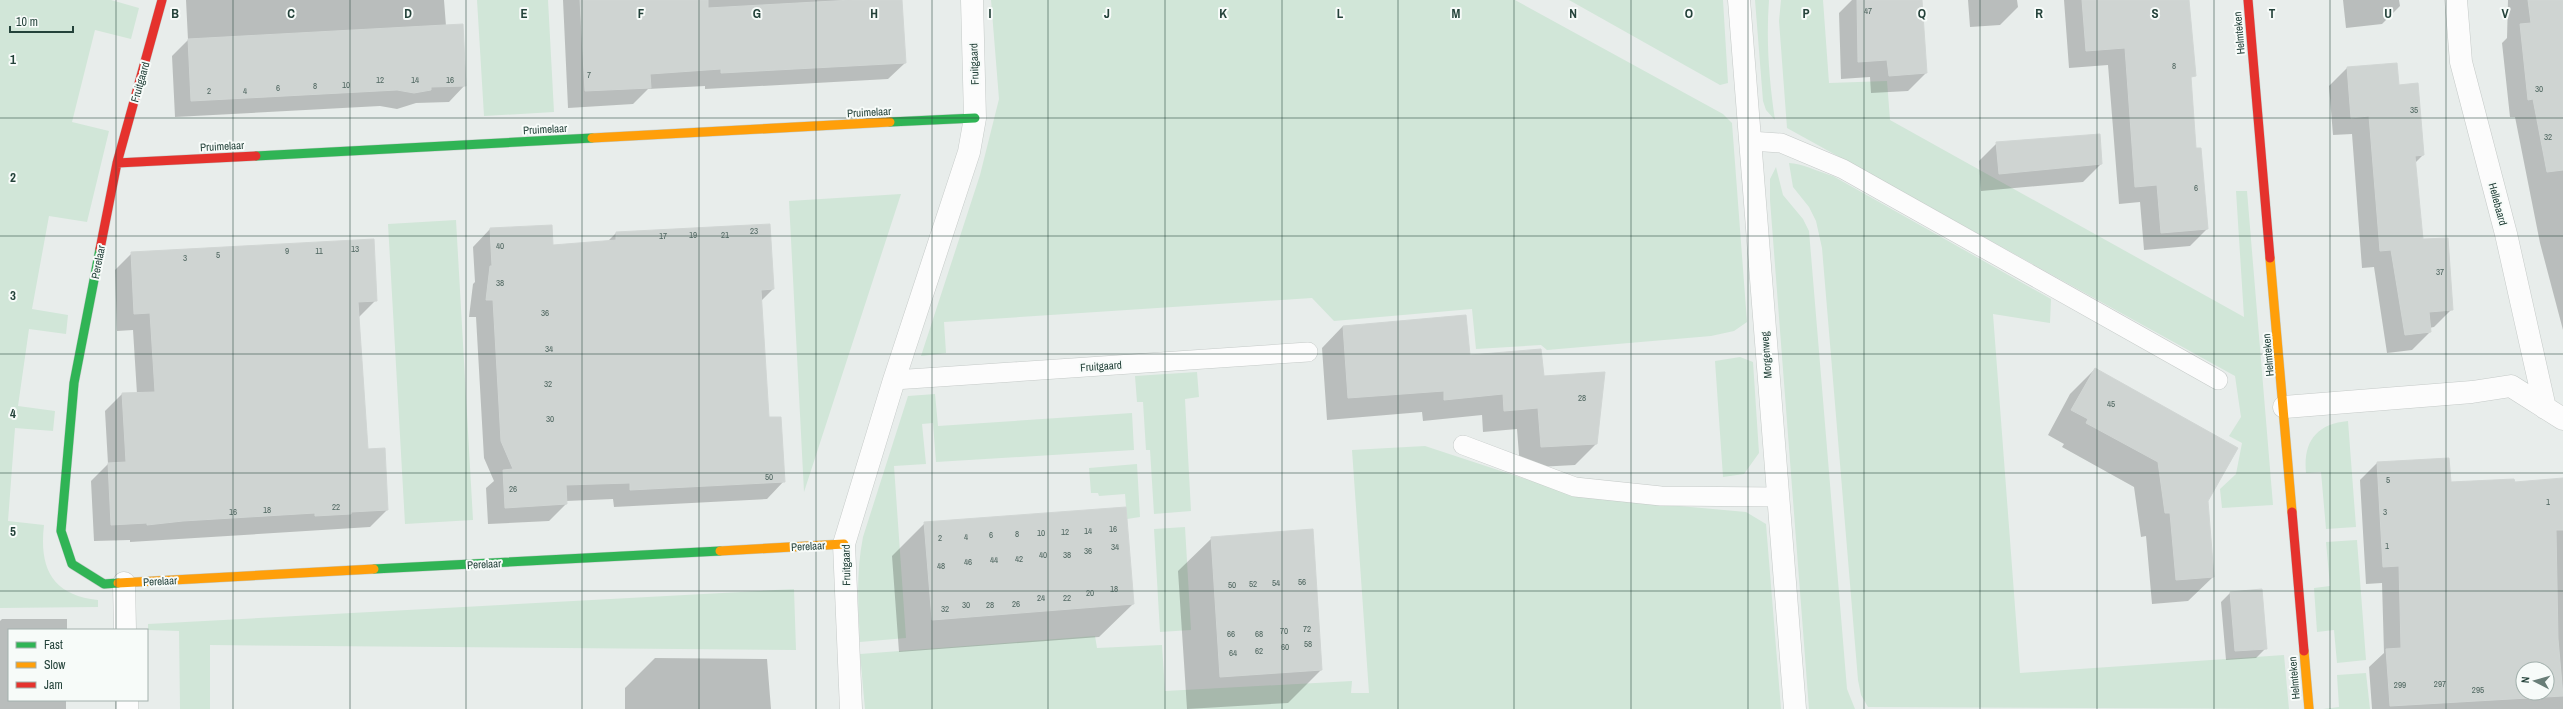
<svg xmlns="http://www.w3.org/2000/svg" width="2563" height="709" font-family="'Archivo Narrow',sans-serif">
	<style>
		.green { fill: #d1e6d8 }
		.shadow { fill: #0003; fill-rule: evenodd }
		.building { fill: #cfd4d2; stroke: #d1d6d4; fill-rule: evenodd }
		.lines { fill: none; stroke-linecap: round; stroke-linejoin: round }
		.lane-casing { stroke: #c5cac8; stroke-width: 20 }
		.street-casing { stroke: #c5cac8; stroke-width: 23 }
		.fast-casing { stroke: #c3cbc8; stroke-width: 10 }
		.slow-casing { stroke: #c3cbc8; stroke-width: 10 }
		.jam-casing { stroke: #c3cbc8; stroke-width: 10 }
		.lane { stroke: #fcfcfc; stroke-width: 19 }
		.street { stroke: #fcfcfc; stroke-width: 22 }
		.fast { stroke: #30b455; stroke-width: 9 }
		.slow { stroke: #ff9f0a; stroke-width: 9 }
		.jam { stroke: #e5322d; stroke-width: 9 }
		.grid { fill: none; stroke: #24423a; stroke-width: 1; stroke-opacity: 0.55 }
		.labels { text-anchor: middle; stroke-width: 4; stroke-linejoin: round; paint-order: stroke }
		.number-label { font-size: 9px; fill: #506761 }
		.street-label { font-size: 11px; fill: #24423a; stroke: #f7fbf9 }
		.grid-label { font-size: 13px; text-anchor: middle; font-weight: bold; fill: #24423a; stroke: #f7fbf9; stroke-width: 4; stroke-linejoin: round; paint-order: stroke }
	</style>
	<rect width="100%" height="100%" fill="#e8edeb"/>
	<path class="green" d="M0,0H111L139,8L131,39L95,30L72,122L109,131L87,222L49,216L32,309L68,315L66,334L29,329L18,406L55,411L53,431L15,428L8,521L44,525C39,568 52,595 98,600V607L0,608Z
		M477,0H548L554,112L484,116Z
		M991,0H1515L1723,114L1732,123L1747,322L1734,331L1711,336L1547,350L1541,345L1476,349L1472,309L1334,321L1312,298L944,322L946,353L921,356L980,175L999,99Z
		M1569,0H1723L1728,83L1720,85Z
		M1755,0H1769C1766,41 1769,80 1775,120L1766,110L1763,101Z
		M1781,0H1823L1829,83L1887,81L1890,120L2244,317L2236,191H2247L2273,505L2222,508L2220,489L2236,474L2242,443L2229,436L2241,417L2235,376L1787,128L1779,21Z
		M1789,163C1801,163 1819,172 1833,176L2051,299L2050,323L1993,314L2020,673L2284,655L2289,709L1868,707L1861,695L1858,680L1822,248L1816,221L1809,207L1793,187Z
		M1776,167L1783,195L1803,219L1809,231L1847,689L1855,709H1809L1770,200V179Z
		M901,194L804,492L789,201Z
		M456,220L473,520L405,524L388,224Z
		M1740,357L1753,362L1759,453L1744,474L1723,477L1715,361Z
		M1197,372L1199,397L1185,399L1191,511L1154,514L1150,450H1146L1143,402H1137L1135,376Z
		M935,394L938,426L1132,413L1134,450L936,462L933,423L922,424L926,464L894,466L906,638L860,642C858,606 856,572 863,537L908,396Z
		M2348,421L2356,527L2326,529L2321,472L2306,473C2303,442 2316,424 2348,421Z
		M1425,446L1580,497L1746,512L1766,524L1781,709H865L860,654L1095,636L1097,648L1162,645L1165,691L1352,681L1351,693H1369L1352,450Z
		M1137,464L1140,517L1127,519L1125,494L1099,496L1098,493H1091L1089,468Z
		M1185,527L1191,630L1160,632L1154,529Z
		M2357,540L2366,660L2337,663L2334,630L2317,632L2314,588L2330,586L2326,542Z
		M794,589L796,650L210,645V709H180L179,631L148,630V624Z
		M2366,673L2370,709H2323L2339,707L2337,675Z"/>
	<path class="shadow" d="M186,0H444L446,26L465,85L449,102L416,103L397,109L380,106L175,117L172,56L188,40Z
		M563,0H901L905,63L888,79L705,89V86L648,89L633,104L568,108Z
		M1852,0H1921L1926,73L1908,91L1871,93L1870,77L1841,79L1839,13Z
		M1968,0H2017L2018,7L2000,25L1970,27Z
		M2064,0H2137L2195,149L2207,229L2190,246L2144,250L2140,202L2119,204L2108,65L2069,68Z
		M2343,0H2399L2400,6L2382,24L2346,28Z
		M2508,0H2563V330L2540,243L2515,117H2510L2502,43L2507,38Z
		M2347,68L2398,86L2423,155L2415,163L2422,241L2452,309L2434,327L2429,328L2430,332L2412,350L2387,353L2374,267L2362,268L2352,134L2333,135L2329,86Z
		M1997,143L2101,164L2083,182L1981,191L1979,161Z
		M490,229L552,246L607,242L616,233L773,289L761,301L768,418L784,481L767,499L614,507L613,499L566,501V504L549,521L488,524L486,488L494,481L484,458L476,317H469L473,284L475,282L473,247Z
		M132,253L376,300L358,318L367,450L387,510L370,527L130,542V540L94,541L91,481L108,464L105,411L122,394H137L133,330L117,331L115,270Z
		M1343,326L1469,356L1543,378L1596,444L1575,465L1520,468L1517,429L1483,432L1482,415L1423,421L1422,412L1327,420L1322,348Z
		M2095,369L2207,500L2213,577L2188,601L2152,604L2146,536L2141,537L2134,487L2062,447L2064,444L2048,435L2070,394Z
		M2377,463L2450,483L2514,484L2563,479V709H2372L2369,667L2384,653L2382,583L2366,584L2360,480ZM2523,669H2547V693H2523Z
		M925,523L1133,604L1099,637L899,652L892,556Z
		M1212,538L1321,670L1288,703L1187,709L1178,571Z
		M2230,593L2266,648L2256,658L2226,660L2221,602Z
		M2,619H67V630H9V700H66V709H0V621Z
		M655,658L767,659L771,709H625V688Z"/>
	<path class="building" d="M580,0H708V8L852,0H902L906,63L721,73V69L650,74L651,88L585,91Z
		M1857,0H1922L1927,73L1889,76L1887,60L1858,62Z
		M2082,0H2189L2196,76L2191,77L2196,148H2201L2208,229L2161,233L2157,185L2135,187L2125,48L2086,51Z
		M2528,0H2563V170L2547,172L2533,99L2528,100L2520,24L2531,23Z
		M463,24L466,86L431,87V90L414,93L397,90L191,101L188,39Z
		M2397,63L2399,85L2418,83L2424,155L2415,156L2423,239L2448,238L2453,310L2429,312L2431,332L2405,335L2391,250L2380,251L2369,116L2351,118L2347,67Z
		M2100,134L2102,164L1999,174L1996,142Z
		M770,224L774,289L761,290L769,417H781L785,482L630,490V483L566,485L567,504L505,508L503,470L513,469L501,441L493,300H486L490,266H492L490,228L552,225L553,245L616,240V232Z
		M374,239L377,301L358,302L368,449L385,448L388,510L351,512V514L315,516V513L183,521L147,525V523L111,525L108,463L126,462L122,393L155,392L150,313L134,314L131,252Z
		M1466,315L1470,355L1541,349L1544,376L1605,372L1597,444L1541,447L1538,408L1504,411L1503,394L1444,400V391L1348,398L1343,326Z
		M2095,368L2238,448L2208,501L2214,577L2176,580L2170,513H2165L2158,462L2086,423L2088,419L2071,410Z
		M2449,458L2451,482L2514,479L2515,482L2563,478V530H2556L2558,639L2563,696L2390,706L2386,649L2401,648L2399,566L2383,567L2377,462ZM2523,669H2547V693H2523Z
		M1126,507L1134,604L932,620L924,522Z
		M1313,529L1322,670L1220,677L1211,537Z
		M2262,589L2267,649L2235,651L2230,592Z"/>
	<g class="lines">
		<defs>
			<path id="lane" d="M1750,141L1781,143L1843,169L2218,380
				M894,380L1308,352
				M1463,445L1575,487L1661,496L1777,497"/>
			<path id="street" d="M1739,0L1795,709
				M2456,0L2461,62L2506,234L2545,408
				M2284,407L2472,392L2511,386L2563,419
				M124,583L125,630
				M127,700V709
				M851,709L844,544L894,380L969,152L975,118L972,0"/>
			<path id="fast" d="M890,122L975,118
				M256,156L592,138
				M100,249L74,383L61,531L72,564L104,584L118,583
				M374,569L720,551"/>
			<path id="slow" d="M592,138L890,122
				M2270,258L2292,512
				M720,551L844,544
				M118,583L374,569
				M2304,651L2309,709"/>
			<path id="jam" d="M2248,0L2270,258
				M117,163L256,156
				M100,249L117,163L162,0
				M2292,512L2304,651"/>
		</defs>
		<use href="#lane" class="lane-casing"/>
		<use href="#street" class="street-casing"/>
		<use href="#fast" class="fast-casing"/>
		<use href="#slow" class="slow-casing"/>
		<use href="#jam" class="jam-casing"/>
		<use href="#lane" class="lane"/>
		<use href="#street" class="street"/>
		<use href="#fast" class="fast"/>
		<use href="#slow" class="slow"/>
		<use href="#jam" class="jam"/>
	</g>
	<path class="grid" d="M116,0V630M233,0V709M350,0V709M466,0V709M582,0V709M699,0V709M816,0V709M932,0V709M1048,0V709M1165,0V709M1282,0V709M1398,0V709M1514,0V709M1631,0V709M1748,0V709M1864,0V709M1980,0V709M2097,0V709M2214,0V709M2330,0V709M2446,0V709M0,118H2563M0,236H2563M0,354H2563M0,473H2563M0,591H2563M116,700V709"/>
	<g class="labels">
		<g class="number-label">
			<text x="1868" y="14">47</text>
			<text x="2174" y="69">8</text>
			<text x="589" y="78">7</text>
			<text x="380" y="83">12</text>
			<text x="415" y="83">14</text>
			<text x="450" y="83">16</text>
			<text x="346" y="88">10</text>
			<text x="315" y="89">8</text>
			<text x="278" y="91">6</text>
			<text x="2539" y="92">30</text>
			<text x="209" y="94">2</text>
			<text x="245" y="94">4</text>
			<text x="2414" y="113">35</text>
			<text x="2548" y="140">32</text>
			<text x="2196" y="191">6</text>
			<text x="754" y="234">23</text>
			<text x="693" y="238">19</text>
			<text x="725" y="238">21</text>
			<text x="663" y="239">17</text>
			<text x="500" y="249">40</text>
			<text x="355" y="252">13</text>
			<text x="287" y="254">9</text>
			<text x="319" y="254">11</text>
			<text x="218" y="258">5</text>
			<text x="185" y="261">3</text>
			<text x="2440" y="275">37</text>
			<text x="500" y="286">38</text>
			<text x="545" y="316">36</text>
			<text x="549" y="352">34</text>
			<text x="548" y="387">32</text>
			<text x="1582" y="401">28</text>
			<text x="2111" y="407">45</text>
			<text x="550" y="422">30</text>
			<text x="769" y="480">50</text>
			<text x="2388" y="483">5</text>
			<text x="513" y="492">26</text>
			<text x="2548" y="505">1</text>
			<text x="336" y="510">22</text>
			<text x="267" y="513">18</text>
			<text x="233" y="515">16</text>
			<text x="2385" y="515">3</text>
			<text x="1113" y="532">16</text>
			<text x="1088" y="534">14</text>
			<text x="1065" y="535">12</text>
			<text x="1041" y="536">10</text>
			<text x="1017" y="537">8</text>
			<text x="991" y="538">6</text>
			<text x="966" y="540">4</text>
			<text x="940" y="541">2</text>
			<text x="2387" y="549">1</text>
			<text x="1115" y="550">34</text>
			<text x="1088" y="554">36</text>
			<text x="1043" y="558">40</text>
			<text x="1067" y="558">38</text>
			<text x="1019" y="562">42</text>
			<text x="994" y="563">44</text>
			<text x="968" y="565">46</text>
			<text x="941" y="569">48</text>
			<text x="1302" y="585">56</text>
			<text x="1276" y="586">54</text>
			<text x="1253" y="587">52</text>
			<text x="1232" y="588">50</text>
			<text x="1114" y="592">18</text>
			<text x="1090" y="596">20</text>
			<text x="1041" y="601">24</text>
			<text x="1067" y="601">22</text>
			<text x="1016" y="607">26</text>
			<text x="966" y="608">30</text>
			<text x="990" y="608">28</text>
			<text x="945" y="612">32</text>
			<text x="1307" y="632">72</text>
			<text x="1284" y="634">70</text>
			<text x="1231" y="637">66</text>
			<text x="1259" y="637">68</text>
			<text x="1308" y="647">58</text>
			<text x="1285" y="650">60</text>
			<text x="1259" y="654">62</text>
			<text x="1233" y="656">64</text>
			<text x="2440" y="687">297</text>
			<text x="2400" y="688">299</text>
			<text x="2478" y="693">295</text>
		</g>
		<g class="street-label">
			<text transform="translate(2239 33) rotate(-95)" y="4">Helmteken</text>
			<text transform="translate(974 64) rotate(-92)" y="4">Fruitgaard</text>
			<text transform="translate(140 82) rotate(-74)" y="4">Fruitgaard</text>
			<text transform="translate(869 112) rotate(-3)" y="4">Pruimelaar</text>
			<text transform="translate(545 129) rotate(-3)" y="4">Pruimelaar</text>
			<text transform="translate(222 146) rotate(-3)" y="4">Pruimelaar</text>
			<text transform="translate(2498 204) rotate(75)" y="4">Hellebaard</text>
			<text transform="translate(98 262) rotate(-79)" y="4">Perelaar</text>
			<text transform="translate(1766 355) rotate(-94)" y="4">Morgenweg</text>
			<text transform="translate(2268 355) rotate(-95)" y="4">Helmteken</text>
			<text transform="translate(1101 366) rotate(-4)" y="4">Fruitgaard</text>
			<text transform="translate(808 546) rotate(-3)" y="4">Perelaar</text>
			<text transform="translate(484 564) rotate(-3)" y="4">Perelaar</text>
			<text transform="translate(846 565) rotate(-91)" y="4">Fruitgaard</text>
			<text transform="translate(160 581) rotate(-3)" y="4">Perelaar</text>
			<text transform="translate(2294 678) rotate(-95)" y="4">Helmteken</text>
		</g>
	</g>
	<g class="grid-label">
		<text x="175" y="18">B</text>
		<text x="291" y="18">C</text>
		<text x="408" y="18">D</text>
		<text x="524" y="18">E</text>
		<text x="641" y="18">F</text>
		<text x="757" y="18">G</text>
		<text x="874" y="18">H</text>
		<text x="990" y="18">I</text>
		<text x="1107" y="18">J</text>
		<text x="1223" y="18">K</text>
		<text x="1340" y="18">L</text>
		<text x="1456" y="18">M</text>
		<text x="1573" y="18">N</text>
		<text x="1689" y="18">O</text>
		<text x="1806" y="18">P</text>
		<text x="1922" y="18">Q</text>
		<text x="2039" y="18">R</text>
		<text x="2155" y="18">S</text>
		<text x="2272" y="18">T</text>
		<text x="2388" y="18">U</text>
		<text x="2505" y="18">V</text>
		<text x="13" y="64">1</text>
		<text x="13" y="182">2</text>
		<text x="13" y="300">3</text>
		<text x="13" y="418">4</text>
		<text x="13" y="536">5</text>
	</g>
	<rect x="8" y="629" width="140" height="72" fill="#f7fbf9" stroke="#a3b1ad"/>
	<rect x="16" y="642" width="20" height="6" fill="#30b455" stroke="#a3b1ad"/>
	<text x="44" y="649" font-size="12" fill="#24423a">Fast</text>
	<rect x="16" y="662" width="20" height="6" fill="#ff9f0a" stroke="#a3b1ad"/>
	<text x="44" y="669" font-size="12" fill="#24423a">Slow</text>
	<rect x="16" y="682" width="20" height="6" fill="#e5322d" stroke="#a3b1ad"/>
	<text x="44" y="689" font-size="12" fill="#24423a">Jam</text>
	<g transform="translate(2535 681) rotate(276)"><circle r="19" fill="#f7fbf9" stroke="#a3b1ad"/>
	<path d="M0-3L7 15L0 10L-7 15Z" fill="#697e78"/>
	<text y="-6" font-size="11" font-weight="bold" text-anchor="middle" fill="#24423a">N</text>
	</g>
	<path d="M10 26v6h63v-6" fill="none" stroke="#24423a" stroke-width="2"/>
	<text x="16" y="26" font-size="12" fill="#24423a" stroke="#f7fbf9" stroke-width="3" paint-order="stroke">10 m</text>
</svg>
